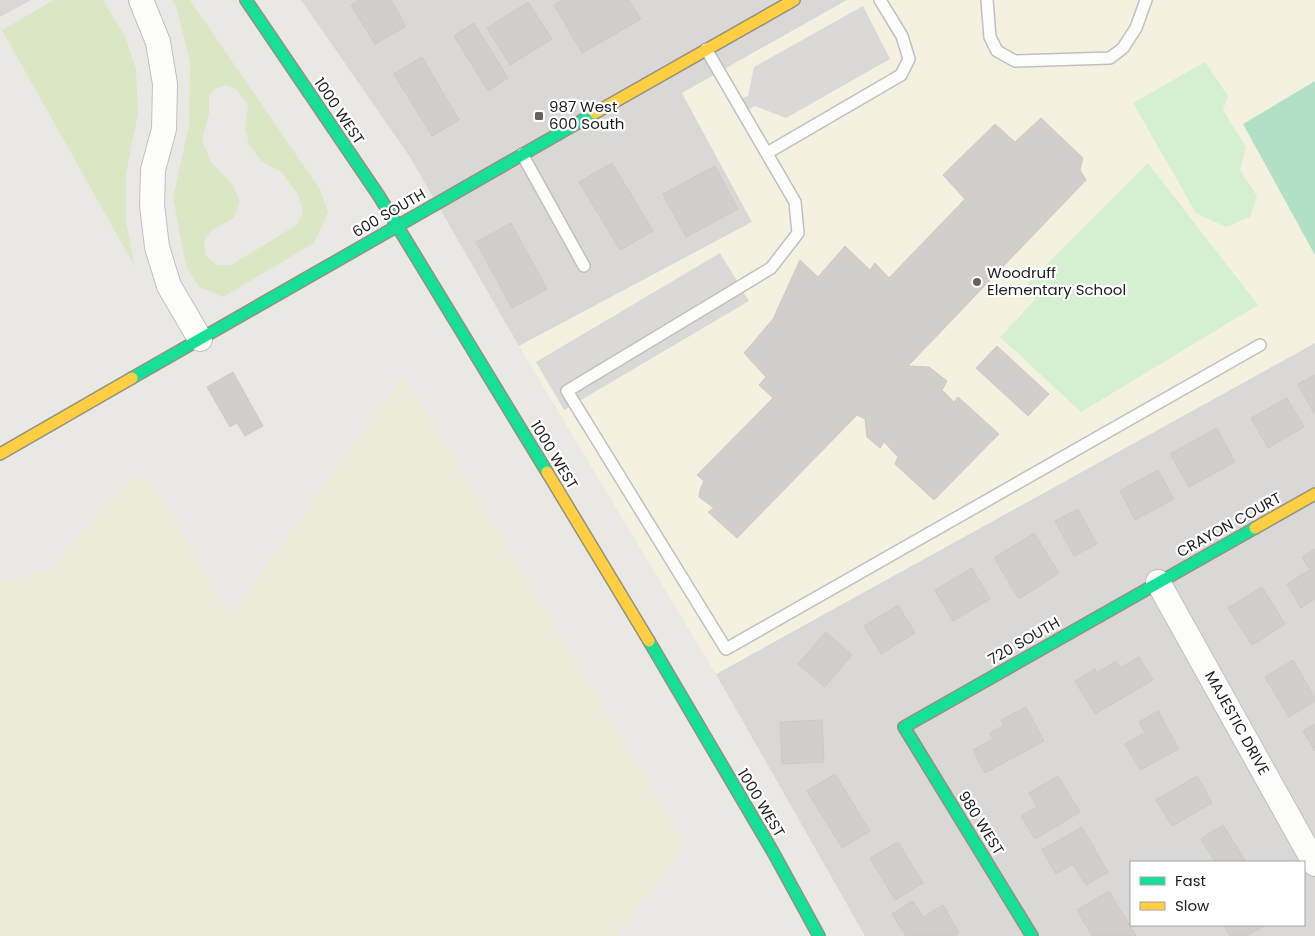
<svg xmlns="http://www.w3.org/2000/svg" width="1315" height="936" font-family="Poppins,sans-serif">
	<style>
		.residential { fill: #d9d8d6; fill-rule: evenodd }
		.education { fill: #f4f1e0 }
		.farmland { fill: #ebe9d8 }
		.grass { fill: #dbe7c4; fill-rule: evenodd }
		.park { fill: #d5f0d1 }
		.pitch { fill: #b1e0c6 }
		.parking { fill: #dad9d8 }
		.building { fill: #d1cecc; stroke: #cdc9c6 }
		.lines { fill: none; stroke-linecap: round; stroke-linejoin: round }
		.lane-casing { stroke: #c1c0bf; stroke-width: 14 }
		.street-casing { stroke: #c1c0bf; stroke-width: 26 }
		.fast-casing { stroke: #93927e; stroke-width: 14 }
		.slow-casing { stroke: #93927e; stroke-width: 14 }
		.lane { stroke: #fcfcfb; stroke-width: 11 }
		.street { stroke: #fcfcfb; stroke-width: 24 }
		.fast { stroke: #16e098; stroke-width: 11 }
		.slow { stroke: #ffcf43; stroke-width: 11 }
		.poi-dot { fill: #646362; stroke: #fff; stroke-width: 2 }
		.labels { text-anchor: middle; stroke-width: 4.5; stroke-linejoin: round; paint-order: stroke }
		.poi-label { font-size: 15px; fill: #1c1c1c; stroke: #fff; text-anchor: start }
		.street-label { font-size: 15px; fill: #1c1c1c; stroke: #fff }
	</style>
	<rect width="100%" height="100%" fill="#eae8e5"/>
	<path class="residential" d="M0,0H31L0,17Z
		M301,0H847L682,93L752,222L519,346L410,157Z
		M1315,343V936H865L716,674ZM1131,862H1304V925H1131Z"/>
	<path class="education" d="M847,0H1315V343L716,674L519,346L752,222L682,93Z"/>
	<path class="farmland" d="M404,375L686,846L616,936H0V577L13,582L49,569L131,478L152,481L230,615Z"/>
	<path class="grass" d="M54,0H103L125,36L136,69L138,114L126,174V221L135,267L2,30Z
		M172,0H190L321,191L328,213L314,243L223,297L199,287L186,266L173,198L189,125L190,62L176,6ZM225,85L236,89L248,105L245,129L249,144L261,161L281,172L298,194L303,211L298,224L231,265H217L206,256L204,241L211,231L234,218L240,202L233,185L211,162L202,140L209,114V97L213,90Z"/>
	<path class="park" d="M1205,62L1228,96L1223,110L1246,147L1240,170L1257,196L1250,217L1226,227L1196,213L1133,103Z
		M1148,163L1258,305L1081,412L1000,337L1035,300L1025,286Z"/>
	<path class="pitch" d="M1315,81V255L1243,124Z"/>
	<path class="parking" d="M863,6L890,59L786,118L755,106L745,111L738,100L748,96L754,67Z
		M720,253L749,301L564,410L536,362Z"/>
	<path class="building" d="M359,0H391L406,26L375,44L351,5Z
		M563,0H629L641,19L582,53L554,5Z
		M528,2L552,39L510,65L487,28Z
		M474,23L508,78L488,91L454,36Z
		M422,57L459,120L432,136L394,74Z
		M1041,118L1083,158L1080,170L1086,180L908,366L929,367L947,381L942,390L954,402L958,397L999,434L934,500L895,464L898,457L884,442L880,448L867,437L865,419L857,415L737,538L708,512L714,508L699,497L700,490L704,481L697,475L773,398L759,385L766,377L744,353L773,319L800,260L818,277L845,246L870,270L875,263L889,278L965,199L943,175L995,124L1015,142Z
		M612,163L653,231L620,250L579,182Z
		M715,166L738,209L686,237L663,194Z
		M511,223L547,289L512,308L476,242Z
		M997,346L1049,394L1028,416L976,368Z
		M233,372L263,426L245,436L237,423L230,427L207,387Z
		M1315,375V413H1314L1298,384Z
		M1287,398L1304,427L1268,448L1251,418Z
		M1217,428L1235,462L1189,487L1170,454Z
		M1158,470L1174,499L1135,520L1120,491Z
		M1078,509L1097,544L1074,556L1055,521Z
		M1034,533L1059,573L1019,599L994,558Z
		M1315,549V599L1301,608L1287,584L1310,570L1302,557Z
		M972,568L990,599L953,621L935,590Z
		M1262,587L1285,624L1252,645L1228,608Z
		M898,605L915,633L881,654L864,626Z
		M826,632L852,655L825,687L798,664Z
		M1139,657L1153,680L1095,714L1075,681L1095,669L1097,673L1116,661L1120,668Z
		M1293,660L1315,698V701L1289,717L1265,677Z
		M1026,707L1044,741L985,773L973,750L993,739L990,733L1004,725L1001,720Z
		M1158,711L1179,749L1140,770L1125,744L1145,733L1139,722Z
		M822,720L824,762L782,764L780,722Z
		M1315,724V751L1303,731Z
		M835,774L870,831L842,848L807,791Z
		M1058,776L1080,812L1035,839L1021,816L1037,807L1029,793Z
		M1197,776L1212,803L1172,826L1156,800Z
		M1223,825L1246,862H1215L1201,839Z
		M1082,827L1108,872L1086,885L1073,864L1056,874L1042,850Z
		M898,842L923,883L895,900L870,858Z
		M1109,891L1136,936H1092L1077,910Z
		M913,901L923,917L943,905L959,933L954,936H906L892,914Z
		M1224,925H1266L1246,936H1230Z"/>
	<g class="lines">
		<defs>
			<path id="lane" d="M987,0L990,37L997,51L1015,61L1110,58L1123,48L1136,28L1146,0
				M706,49L795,202L798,233L771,268L567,391L726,649L1260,345
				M767,153L901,75L909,59L902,36L880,0
				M522,154L584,266"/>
			<path id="street" d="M141,0L158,42L165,84L164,129L153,170L152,205L157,247L169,286L200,339
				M1158,582L1315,864"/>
			<path id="fast" d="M246,0L379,196L547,472
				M132,378L595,113
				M649,641L773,852L819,936
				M1032,936L904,727L1255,528"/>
			<path id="slow" d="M595,113L794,0
				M0,454L132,378
				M547,472L649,641
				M1255,528L1315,494"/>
		</defs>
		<use href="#lane" class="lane-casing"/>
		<use href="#street" class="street-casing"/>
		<use href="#fast" class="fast-casing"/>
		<use href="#slow" class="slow-casing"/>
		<use href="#lane" class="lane"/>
		<use href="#street" class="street"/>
		<use href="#fast" class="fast"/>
		<use href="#slow" class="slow"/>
	</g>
	<g class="poi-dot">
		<rect x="534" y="111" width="10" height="10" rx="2.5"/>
		<circle cx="977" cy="282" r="5"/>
	</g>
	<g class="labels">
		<g class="poi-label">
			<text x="549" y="112">987 West<tspan x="549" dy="17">600 South</tspan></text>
			<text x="987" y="278">Woodruff<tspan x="987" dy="17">Elementary School</tspan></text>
		</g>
		<g class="street-label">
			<text transform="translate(339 111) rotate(56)" y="5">1000 WEST</text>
			<text transform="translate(389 213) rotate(-30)" y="5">600 SOUTH</text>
			<text transform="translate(554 455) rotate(59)" y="5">1000 WEST</text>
			<text transform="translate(1229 525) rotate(-29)" y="5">CRAYON COURT</text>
			<text transform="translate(1024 641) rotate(-30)" y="5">720 SOUTH</text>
			<text transform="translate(1237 723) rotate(61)" y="5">MAJESTIC DRIVE</text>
			<text transform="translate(761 803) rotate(59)" y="5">1000 WEST</text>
			<text transform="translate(981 823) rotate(58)" y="5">980 WEST</text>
		</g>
	</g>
	<rect x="1130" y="861" width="175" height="65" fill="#ffffff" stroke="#a4a4a4"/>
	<rect x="1140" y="877" width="25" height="8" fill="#16e098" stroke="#a4a4a4"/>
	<text x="1175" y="886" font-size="15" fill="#1c1c1c">Fast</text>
	<rect x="1140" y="902" width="25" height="8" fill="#ffcf43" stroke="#a4a4a4"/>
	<text x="1175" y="911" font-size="15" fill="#1c1c1c">Slow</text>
</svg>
